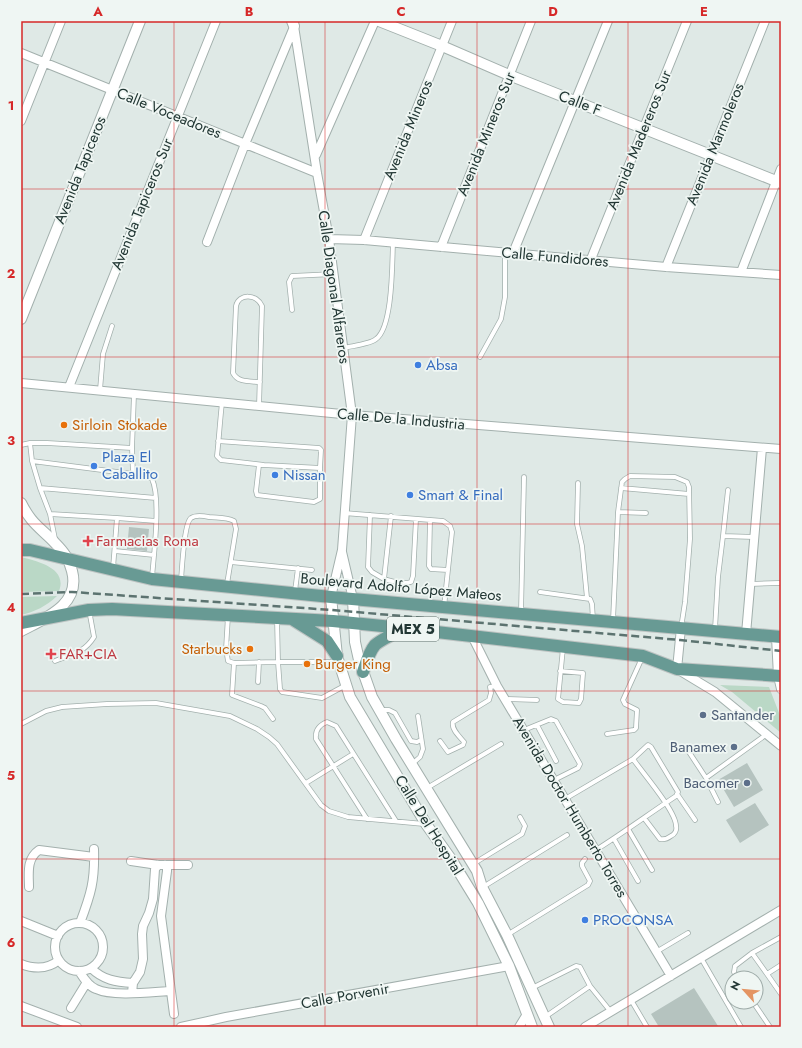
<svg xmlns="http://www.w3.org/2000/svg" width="802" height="1048" font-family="Jost,sans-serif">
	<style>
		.green { fill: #bad8c6 }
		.building { fill: #b5c3bf }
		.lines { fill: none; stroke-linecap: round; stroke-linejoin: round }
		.service-casing { stroke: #a3b0ad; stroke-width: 5.5 }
		.minor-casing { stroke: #a3b0ad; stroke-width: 10 }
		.tertiary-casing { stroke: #a3b0ad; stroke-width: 12 }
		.primary-casing { stroke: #bdc3c2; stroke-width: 14 }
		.service { stroke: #fff; stroke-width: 4 }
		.minor { stroke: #fff; stroke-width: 8 }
		.tertiary { stroke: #fff; stroke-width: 10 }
		.primary { stroke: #689a94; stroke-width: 12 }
		.rail { stroke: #5c7370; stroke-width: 2.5; stroke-dasharray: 8 4; stroke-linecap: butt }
		.grid { fill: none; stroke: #d62828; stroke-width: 1; stroke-opacity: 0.55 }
		.shop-dot { fill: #3f7fe0; stroke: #eff6f3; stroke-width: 1.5 }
		.food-dot { fill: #e8710a; stroke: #eff6f3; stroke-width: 1.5 }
		.health-dot { fill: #e0444e; stroke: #eff6f3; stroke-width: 1.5 }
		.service-dot { fill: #5c6f8a; stroke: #eff6f3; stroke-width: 1.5 }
		.labels { text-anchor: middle; stroke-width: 3.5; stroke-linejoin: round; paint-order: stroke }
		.shield { fill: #eff6f3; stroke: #60706d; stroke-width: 1 }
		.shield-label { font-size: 14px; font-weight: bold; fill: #223734 }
		.street-label { font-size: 15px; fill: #223734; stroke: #eff6f3 }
		.shop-label { font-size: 15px; fill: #366cbe; stroke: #eff6f3; text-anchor: start }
		.food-label { font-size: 15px; fill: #c56008; stroke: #eff6f3; text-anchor: start }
		.health-label { font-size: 15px; fill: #be3a42; stroke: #eff6f3; text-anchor: start }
		.service-label { font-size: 15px; fill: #4e5e75; stroke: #eff6f3; text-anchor: end }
		.neatline { fill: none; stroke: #d62828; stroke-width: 1.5 }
		.grid-label { font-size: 13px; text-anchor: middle; font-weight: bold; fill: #d62828 }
	</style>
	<rect width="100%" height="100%" fill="#dfe9e6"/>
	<path class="green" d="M21,557C37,561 68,568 59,591L21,592Z
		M57,596C47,606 34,612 21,615V597Z
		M720,685L769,687L781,718V733L732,692Z"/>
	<path class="building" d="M129,527L149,529L147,551L127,549Z
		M747,763L763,790L734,807L718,780Z
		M755,803L769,825L740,843L726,820Z
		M694,988L718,1026L716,1027H659L651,1014Z"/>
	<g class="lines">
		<defs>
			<path id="service" d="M292,310L289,282L292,276L334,274
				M344,348C351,346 371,344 376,339C393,327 392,263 393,243
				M480,357L501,319L505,297V253
				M100,390L103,354L112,326
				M134,394L132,448L133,474L144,475L152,479C161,498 154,554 152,577
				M259,406L262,306C257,294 239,293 236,306L233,373C238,383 250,381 260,382
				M218,441L319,448L321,450L320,468L264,465L221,460L217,456C219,438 220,420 222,403
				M21,445L30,443
				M32,461L133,474
				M259,465L256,491L257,495L314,502L320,499V468
				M578,483L577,524L582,546L587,598
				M40,488L156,498
				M621,488L689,494
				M728,490L723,536L754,537
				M618,512L646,513
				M344,513L443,521L450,526L452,532L444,607
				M50,514L117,518
				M370,515L368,567L372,572L384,579L391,516
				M430,520L429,566L431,569L448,570
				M55,539L50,514L40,488L32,461L30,443H47L132,448
				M115,551L154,555
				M231,562L312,570
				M113,568L117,518L156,521
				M384,579C392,581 403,585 411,582L413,576L416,519
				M181,580C182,569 184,523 191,518C195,515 204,516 209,517C218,518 226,517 234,521L236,529L227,584
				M750,584L779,583
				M295,591L298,568
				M540,592L590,599L592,604L593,620
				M521,612L524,477
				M228,616L226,649L228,661L234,663L278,662L277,619
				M613,620L618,512L622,482L625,479L630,476L675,477L687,482L689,487L690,539L685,602L681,628
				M715,629L718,577L723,536
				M55,661C72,654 84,653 94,637L89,610
				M338,662H278L280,689L282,692L322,698L346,685
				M234,663L232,695L261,706L265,708L273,719
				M560,671L583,673L581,699L579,703L563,702L558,699L563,648
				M258,682L259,662
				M506,699L537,700
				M381,710H389L395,713L411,741L417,742L421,740
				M21,724L46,711L62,707L107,704L156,703L230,716L257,729L269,737L277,744L321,805L329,811L348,817L424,824
				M537,725L556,761
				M524,730L551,719L556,721L580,764L578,768L554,780
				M607,734L634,730L636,728L637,710L625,704L623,700L642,658
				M440,741L448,752L463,745L464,742C459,736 451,729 453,722L489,700L491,693L490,687L497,686
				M689,752L706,778L767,734
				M412,764L420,757L423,749L418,716
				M706,778L718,802
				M306,783L353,754
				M427,788L501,744
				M677,794L695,820
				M565,799L633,759
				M367,819L316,739C315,731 319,725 327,722L336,726L396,821
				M628,829L652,870
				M614,839L638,881
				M596,850C623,833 649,814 676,796L678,792L651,747L648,745L633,759C642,772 676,811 676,826C677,830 675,834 671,836C667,839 664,840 660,839L644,818
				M473,864L522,834L525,826L520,817
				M483,887L567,835
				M507,935L588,885L590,881L582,866V863L585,859
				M656,952L688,933
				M701,958L741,1027
				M781,965L767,974L781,994
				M767,974L752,953L781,937
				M737,978L734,972L735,966L752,953
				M532,988L576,966L580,967L590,986
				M631,1000L647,1027
				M753,1002L770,1027
				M545,1017L590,986L611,1012"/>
			<path id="minor" d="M294,26L317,173L329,239L352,415L342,550L331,597
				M21,53L317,173
				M21,121L61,21
				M316,155L375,21
				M329,239L364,240L666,267L781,275
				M364,240L452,21
				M207,242L245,144L294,27
				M441,247L531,21
				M513,253L608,21
				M591,259L687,21
				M666,267L765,21
				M741,272L781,169
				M21,383L352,415L781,449
				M69,387L216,21
				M342,552L353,599
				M681,628L677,669L715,692L781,746
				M746,634L762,448
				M472,636L497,686L671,976
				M776,637L778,676L781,689
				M131,861L158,865H188
				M165,865L167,867V871L161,916L174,1014
				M29,887C29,874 26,859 39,850L94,857
				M21,921L58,936
				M80,923C91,894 95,881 94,849
				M55 947a24 24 0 1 1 48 0a24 24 0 1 1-48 0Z
				M21,964C34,969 47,970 59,960
				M91,968C103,980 116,982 133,983
				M79,971C83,977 88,986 96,989C113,997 152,992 171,991
				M132,993L133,983L140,972L143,959L142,934L143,926L149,913L153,899L155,869L158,865
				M21,1006L77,1027
				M71,1008L87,982
				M181,1027L226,1017L509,966
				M519,1027L527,1014
				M585,1027L781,910"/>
			<path id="tertiary" d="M292,21L294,26
				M379,21L442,46L509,75L781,183
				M21,319L140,21
				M21,503C24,509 27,514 31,519C38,528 48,535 55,543C64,552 69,559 72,571C81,605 45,618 21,631
				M331,597L337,656L350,697L426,824L451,859L478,903L509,966L532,1027
				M353,599L355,642L359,660L372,697L396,739L477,871L482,887L507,935L549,1027"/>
			<path id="primary" d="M21,550H30L152,579L341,598L781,637
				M292,619L327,641L337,656
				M21,623L89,610L112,609L333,621L402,628L643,656L677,669L781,676
				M363,672C366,663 369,652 375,645C383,638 394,635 402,628"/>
		</defs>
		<use href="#service" class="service-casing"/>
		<use href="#minor" class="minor-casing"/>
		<use href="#tertiary" class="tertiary-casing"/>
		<use href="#primary" class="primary-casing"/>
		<use href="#service" class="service"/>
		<use href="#minor" class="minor"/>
		<use href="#tertiary" class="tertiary"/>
		<use href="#primary" class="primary"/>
		<path class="rail" d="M21,594L72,592L332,610L680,640L781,651"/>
	</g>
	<path class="grid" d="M174,21V1027M325,21V1027M477,21V1027M628,21V1027M21,189H781M21,357H781M21,524H781M21,691H781M21,859H781"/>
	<g class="shop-dot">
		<circle cx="418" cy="365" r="4"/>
		<circle cx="94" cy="466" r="4"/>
		<circle cx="275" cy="475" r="4"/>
		<circle cx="410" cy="495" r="4"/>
		<circle cx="585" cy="920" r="4"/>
	</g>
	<g class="food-dot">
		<circle cx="64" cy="425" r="4"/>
		<circle cx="250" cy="649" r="4"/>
		<circle cx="307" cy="664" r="4"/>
	</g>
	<g class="health-dot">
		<path d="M86 535h4v4h4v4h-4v4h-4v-4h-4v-4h4z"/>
		<path d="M49 648h4v4h4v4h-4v4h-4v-4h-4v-4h4z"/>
	</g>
	<g class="service-dot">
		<circle cx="703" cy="715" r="4"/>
		<circle cx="734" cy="747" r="4"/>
		<circle cx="747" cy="783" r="4"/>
	</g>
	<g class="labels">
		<rect class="shield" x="387" y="617" width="52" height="24" rx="3"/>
		<g class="shield-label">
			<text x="413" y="634">MEX 5</text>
		</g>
		<g class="street-label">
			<text transform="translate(580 103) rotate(21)" y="5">Calle F</text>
			<text transform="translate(169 113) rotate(22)" y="5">Calle Voceadores</text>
			<text transform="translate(408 130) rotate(-68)" y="5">Avenida Mineros</text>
			<text transform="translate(486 134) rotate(-68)" y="5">Avenida Mineros Sur</text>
			<text transform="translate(639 140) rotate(-68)" y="5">Avenida Madereros Sur</text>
			<text transform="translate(715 144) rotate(-68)" y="5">Avenida Marmoleros</text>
			<text transform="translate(80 170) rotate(-68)" y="5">Avenida Tapiceros</text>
			<text transform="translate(142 204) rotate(-68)" y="5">Avenida Tapiceros Sur</text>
			<text transform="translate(555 257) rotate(5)" y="5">Calle Fundidores</text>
			<text transform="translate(334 287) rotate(82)" y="5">Calle Diagonal Alfareros</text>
			<text transform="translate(401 419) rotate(5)" y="5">Calle De la Industria</text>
			<text transform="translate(401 587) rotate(5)" y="5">Boulevard Adolfo López Mateos</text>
			<text transform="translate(570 807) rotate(59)" y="5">Avenida Doctor Humberto Torres</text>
			<text transform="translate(429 825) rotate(58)" y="5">Calle Del Hospital</text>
			<text transform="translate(345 996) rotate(-10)" y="5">Calle Porvenir</text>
		</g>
		<g class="shop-label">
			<text x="426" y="370">Absa</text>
			<text x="102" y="462">Plaza El<tspan x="102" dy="17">Caballito</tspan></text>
			<text x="283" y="480">Nissan</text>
			<text x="418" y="500">Smart &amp; Final</text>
			<text x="593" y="925">PROCONSA</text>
		</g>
		<g class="food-label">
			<text x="72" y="430">Sirloin Stokade</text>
			<text x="242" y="654" text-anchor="end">Starbucks</text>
			<text x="315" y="669">Burger King</text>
		</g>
		<g class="health-label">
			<text x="96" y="546">Farmacias Roma</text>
			<text x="59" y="659">FAR+CIA</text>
		</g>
		<g class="service-label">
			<text x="711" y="720" text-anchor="start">Santander</text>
			<text x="726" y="752">Banamex</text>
			<text x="739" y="788">Bacomer</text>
		</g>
	</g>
	<rect width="802" height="1048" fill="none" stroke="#eff6f3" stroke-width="44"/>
	<g transform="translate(744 990) rotate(297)"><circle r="19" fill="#eff6f3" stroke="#9daaa7"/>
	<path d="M0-3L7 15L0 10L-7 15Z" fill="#e49462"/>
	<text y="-6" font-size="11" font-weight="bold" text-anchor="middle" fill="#223734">N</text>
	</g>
	<rect x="22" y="22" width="758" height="1004" class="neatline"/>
	<g class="grid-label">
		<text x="98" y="16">A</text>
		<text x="249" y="16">B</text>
		<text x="401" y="16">C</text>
		<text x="553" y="16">D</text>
		<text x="704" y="16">E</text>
		<text x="11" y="110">1</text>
		<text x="11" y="278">2</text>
		<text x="11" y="445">3</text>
		<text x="11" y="612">4</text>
		<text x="11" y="780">5</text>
		<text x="11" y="947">6</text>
	</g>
</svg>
